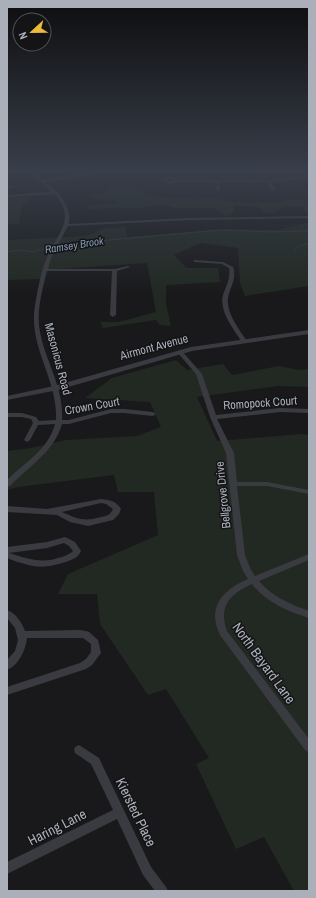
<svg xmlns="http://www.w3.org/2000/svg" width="316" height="898" font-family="'Archivo Narrow',sans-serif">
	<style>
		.green { fill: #212922 }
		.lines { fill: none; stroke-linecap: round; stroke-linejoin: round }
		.stream { stroke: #2f373f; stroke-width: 1 }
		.minor { fill: #3a3b40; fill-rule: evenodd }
		.tertiary { fill: #3a3b40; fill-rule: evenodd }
		.labels { text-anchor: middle; stroke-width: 3; stroke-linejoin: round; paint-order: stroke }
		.far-water-label { font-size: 11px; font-style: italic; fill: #849bb4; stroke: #141416 }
		.street-label { font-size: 12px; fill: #abafba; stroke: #141416 }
		.near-street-label { font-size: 14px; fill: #abafba; stroke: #141416 }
	</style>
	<rect width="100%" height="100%" fill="#19191b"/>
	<path class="green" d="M133,186L149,196L192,199L218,198L230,202L269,203L293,199L309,200V217L302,207H284L273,213H264L258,207L234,206V213L226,216L215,208H174L163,205L137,208L87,209V205L118,203L117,201L93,199L85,194L105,193L110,187Z
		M32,196L22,206L19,224H7V197Z
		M309,222V286L245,296L240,283L238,248L200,243L174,255L187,268H218L220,282L166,285V303L171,326L160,325L156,320L103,328L100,322H118L156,312L147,263L42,270L41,279L7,280V240L86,236L105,228L126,227L127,237L226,229L279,230Z
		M176,360L187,370L223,364L232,375L279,366L299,370L309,369V387L278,386L197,397L217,441L301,434L309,435V891H294L264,837L236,849L196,764L209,758L166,689L148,695L100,624L97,594H58L68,574L158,535L154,492H118L114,475L18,487L7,490V451L31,448L66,440L137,436L161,427L150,402L85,398L112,378Z"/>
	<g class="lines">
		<path class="stream" d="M294,251L299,246L309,243
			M7,252L21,250L33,252L47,248L88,242L220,230L272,232L309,231"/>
		<path class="minor" d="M26,170H30L42,180L105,170L104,171L90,175L45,182C58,192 72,205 69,224L189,218L309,216V218L189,220L68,226L51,258L48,269H115L128,266L130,267L117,271L116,315L113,317L110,315L112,271H47C42,291 36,312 40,332C46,363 64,388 62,420H69L111,409H124L153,412L156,414L153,416L124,413H111L69,424H62C54,452 29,466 10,486H7V480C25,462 48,450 55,424L38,425L30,440L27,442L24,440L33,423L31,419L22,417H7V413H22L36,417L39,421L56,420C58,378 28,348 35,305C38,290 40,274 46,260C55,235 78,221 55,194L7,197V195L52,192Z
			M309,176V178L271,182L275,190L273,191H272L267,182H219L220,190L218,191L216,190L215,182H179L170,184L161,181C166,176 174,176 180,180H268ZM169,179L176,181L170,182L166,181Z
			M7,185L13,186L14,187L12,188L7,187Z
			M194,260L223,262L233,267C237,279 230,287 228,298C226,313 239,329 247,341L246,342H242L241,341C233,328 219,312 223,295C226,286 231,278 229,268L222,264L196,262H194Z
			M180,350L182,351L202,374L216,415L280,408L309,409V413L280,412L217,419L234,453L237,482H267L309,490V494L267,486H237L245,555L251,570L255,576L309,554V560L259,581C271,596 292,605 309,611V618C289,612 265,602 252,584C230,594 218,606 227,631L309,739V752L305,750L220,635C206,607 224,589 248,579L243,571L237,555L226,453L210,417L196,374L177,352Z
			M101,499C110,500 116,501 121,509L119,514L113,520L88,526L70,522L57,515L7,512V506L47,509ZM101,503L106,504L113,509C110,515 107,516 101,517C83,522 78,519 62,512Z
			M65,537L75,542L81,551C78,558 73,559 66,562C41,570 31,567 7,558V547L47,542ZM64,543L69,546L73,551L72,552C68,555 63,557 58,558C40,564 26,558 9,553L47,548Z
			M7,610C16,613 22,623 25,631L80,630L86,631L89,632L98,640L101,653L92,665L86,669L7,695V687L80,663L86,659L91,652V644L83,638H27C26,650 18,666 7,670V660L15,651L18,640L15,628L7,618Z
			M79,745L99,758L151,867L166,887L168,891H155L143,875L117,819L7,874V862L113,810L91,764L75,753L74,750L75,747Z"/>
		<path class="tertiary" d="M309,330V334L192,351L58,390L7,400V396L54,386L191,347Z"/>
	</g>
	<linearGradient id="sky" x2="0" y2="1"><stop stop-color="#0e0e0f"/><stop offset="0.58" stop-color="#383e4a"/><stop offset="1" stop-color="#383e4a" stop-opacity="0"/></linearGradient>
	<rect width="316" height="295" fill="url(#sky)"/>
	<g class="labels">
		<g class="far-water-label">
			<text transform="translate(74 245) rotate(-9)" y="4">Ramsey Brook</text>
		</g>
		<g class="street-label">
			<text transform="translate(154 347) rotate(-15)" y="4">Airmont Avenue</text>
			<text transform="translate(58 359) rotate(75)" y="4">Masonicus Road</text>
			<text transform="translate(260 403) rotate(-4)" y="4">Romopock Court</text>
			<text transform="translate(92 406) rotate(-10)" y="4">Crown Court</text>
			<text transform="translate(223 495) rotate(-96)" y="4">Bellgrove Drive</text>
		</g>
		<g class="near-street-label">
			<text transform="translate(264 663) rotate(54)" y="5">North Bayard Lane</text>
			<text transform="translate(136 812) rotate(64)" y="5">Kiersted Place</text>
			<text transform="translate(57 827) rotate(-27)" y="5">Haring Lane</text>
		</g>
	</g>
	<rect width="316" height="898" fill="none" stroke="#abafba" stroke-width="16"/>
	<g transform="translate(32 32) rotate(248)"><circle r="19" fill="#141416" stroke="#505258"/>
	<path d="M0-3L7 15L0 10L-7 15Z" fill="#edb93f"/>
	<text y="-6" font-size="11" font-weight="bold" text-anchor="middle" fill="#abafba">N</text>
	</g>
</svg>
